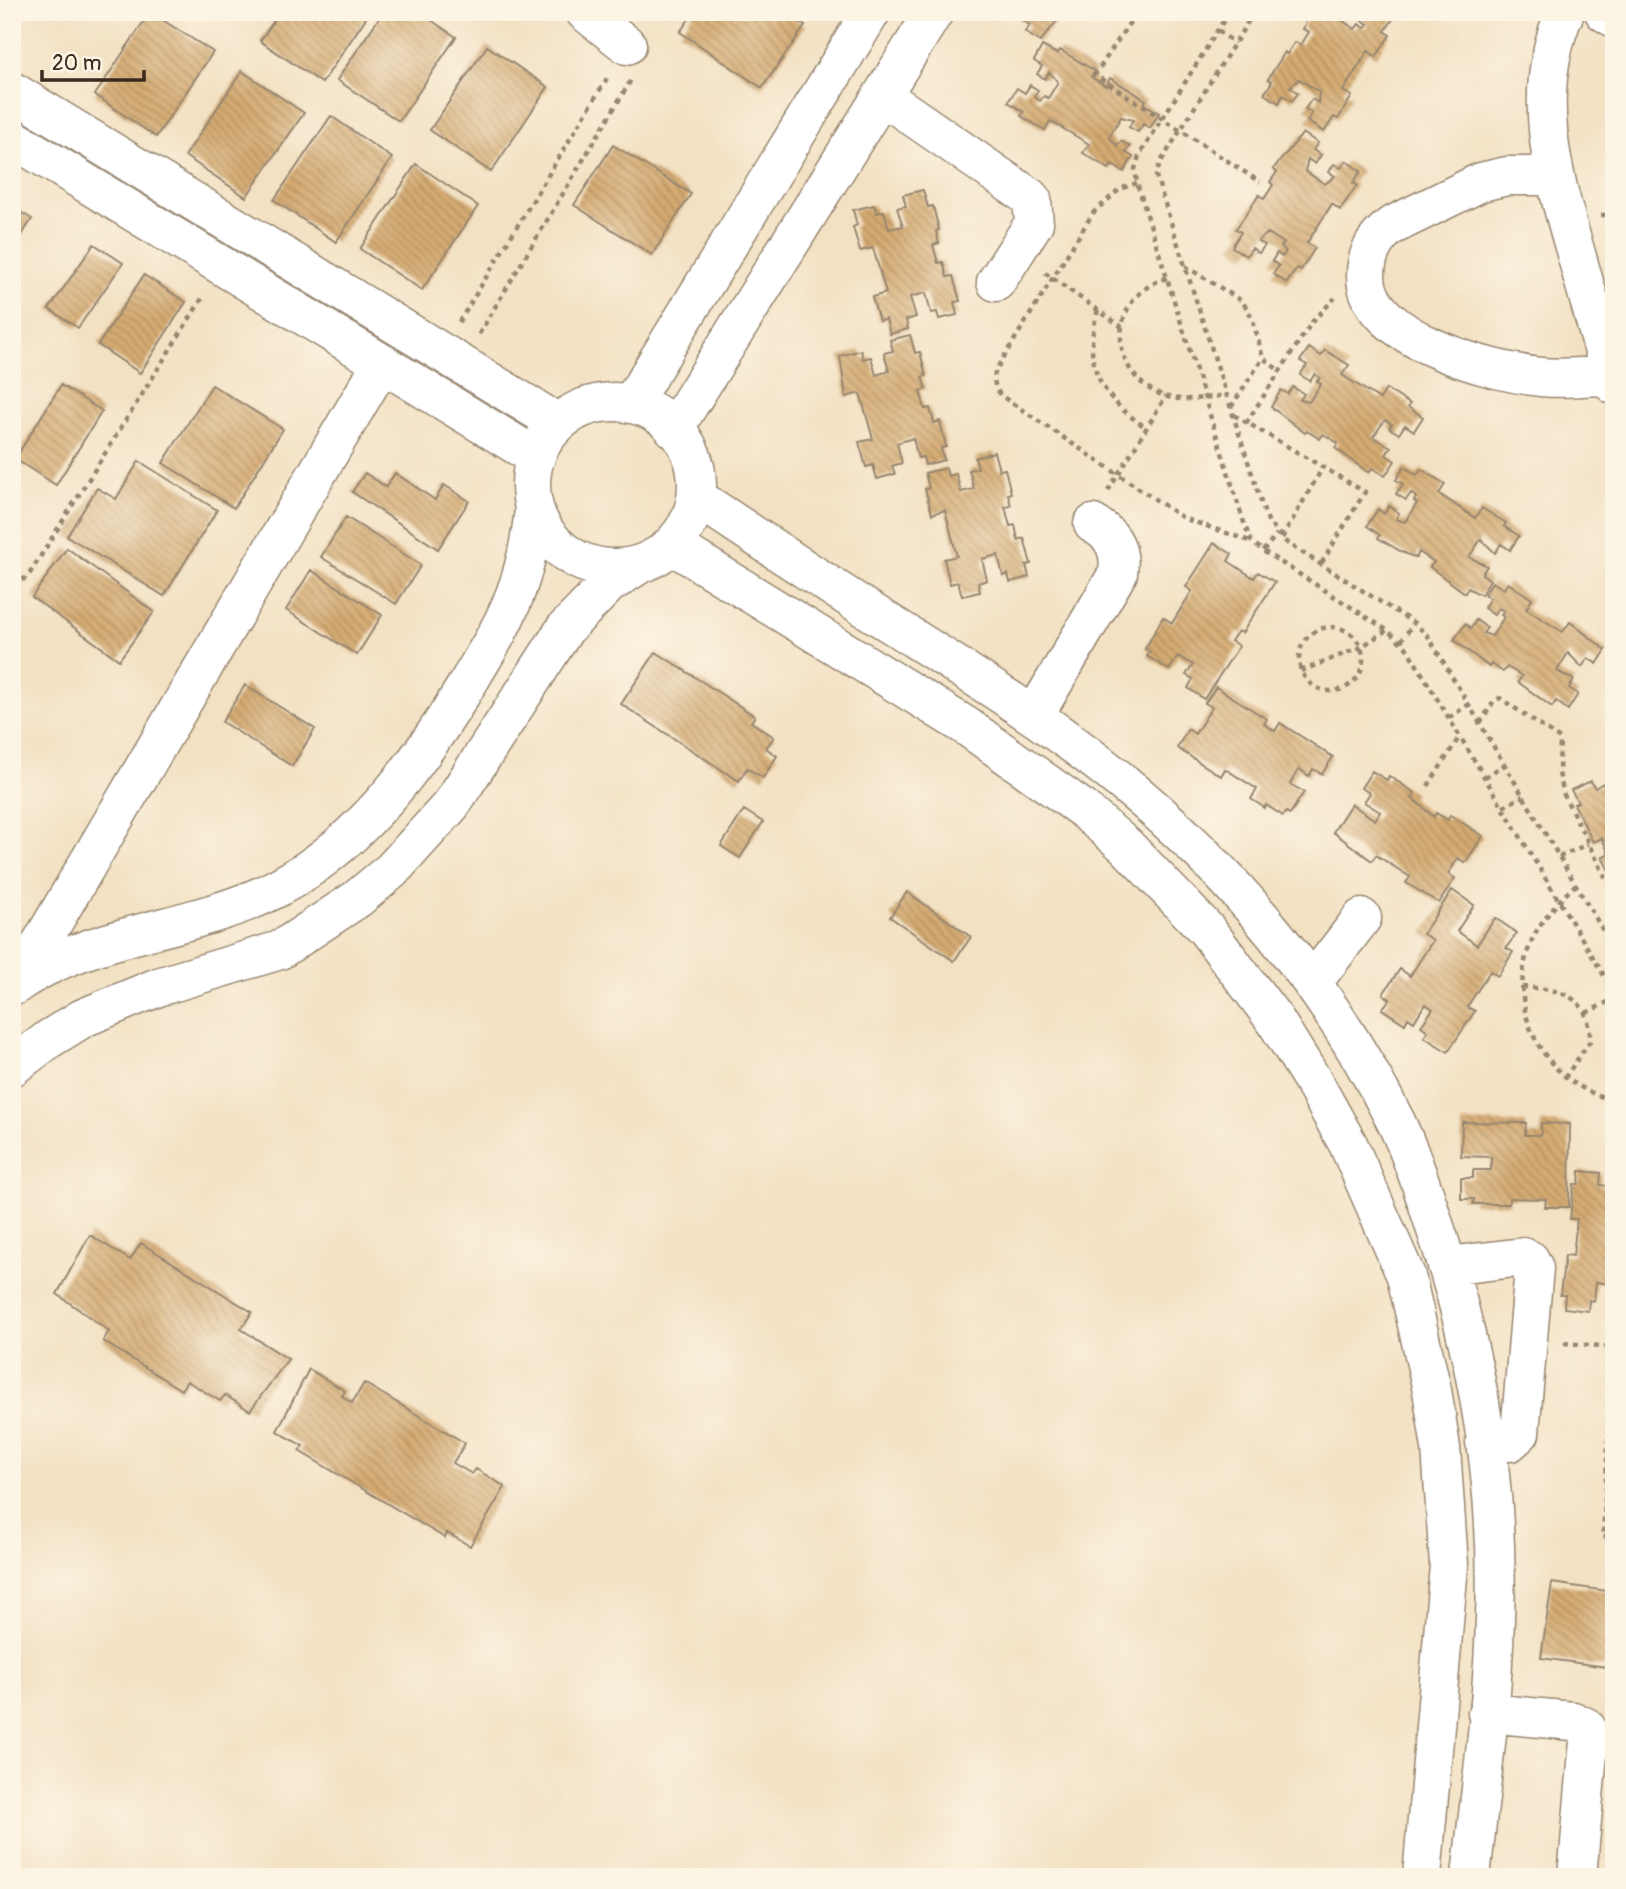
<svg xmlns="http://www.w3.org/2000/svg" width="1626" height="1889" font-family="Pangolin,sans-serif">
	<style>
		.building { fill: url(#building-back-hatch) }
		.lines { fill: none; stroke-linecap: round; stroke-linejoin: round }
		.minor-casing { stroke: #978670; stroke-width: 41 }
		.path { stroke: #978670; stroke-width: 4.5; stroke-dasharray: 5 5; stroke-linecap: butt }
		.minor { stroke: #fff; stroke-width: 38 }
	</style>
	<defs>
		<pattern id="building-back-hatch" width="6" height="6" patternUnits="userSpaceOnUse" patternTransform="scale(1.75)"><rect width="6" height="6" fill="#d5ab72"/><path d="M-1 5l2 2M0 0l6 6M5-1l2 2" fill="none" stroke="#ae8b5d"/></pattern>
	</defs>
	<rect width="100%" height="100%" fill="#fcf5e5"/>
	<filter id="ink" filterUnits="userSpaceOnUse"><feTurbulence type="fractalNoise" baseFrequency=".0143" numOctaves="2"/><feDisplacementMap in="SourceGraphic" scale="14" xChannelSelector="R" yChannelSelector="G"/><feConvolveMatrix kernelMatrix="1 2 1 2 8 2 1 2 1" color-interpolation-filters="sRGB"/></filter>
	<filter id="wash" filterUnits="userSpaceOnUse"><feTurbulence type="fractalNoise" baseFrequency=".00686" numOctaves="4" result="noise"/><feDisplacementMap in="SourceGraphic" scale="28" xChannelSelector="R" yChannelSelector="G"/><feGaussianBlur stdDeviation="1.57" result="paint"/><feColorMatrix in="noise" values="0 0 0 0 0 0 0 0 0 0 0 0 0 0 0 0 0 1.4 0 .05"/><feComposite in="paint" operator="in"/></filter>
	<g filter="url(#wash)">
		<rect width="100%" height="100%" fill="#f3e1c3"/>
		<g id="blocks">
			<path class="building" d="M150,12L213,52L156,137L95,95Z
				M280,12H370L322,83L260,41Z
				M383,12H419L456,37L399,121L337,80Z
				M694,12H785L805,26L762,88L680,32Z
				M1026,12L1034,15L1036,12H1064L1040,42L1025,32L1030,25L1021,20Z
				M1310,12H1337L1342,16L1340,19L1355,29L1359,24L1365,28L1368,24L1361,19L1365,12H1389L1395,16L1385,31L1390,35L1376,57L1368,51L1343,91L1352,96L1338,119L1334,117L1324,132L1307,121L1312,113L1305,109L1312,99L1318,103L1319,92L1299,79L1290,87L1298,93L1292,101L1283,95L1279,103L1264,94L1272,82L1268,79L1285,52L1287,54L1295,42L1301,45L1309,32L1303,29Z
				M487,46L548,87L491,172L430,130Z
				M1042,46L1057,54L1060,50L1095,71L1091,77L1106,86L1110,78L1146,100L1144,104L1159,113L1150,128L1143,124L1138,132L1129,127L1133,120L1121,117L1109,137L1117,146L1121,141L1130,146L1125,152L1133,157L1124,172L1112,165L1109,169L1083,153L1089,144L1050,121L1045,130L1021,116L1024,112L1008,102L1017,88L1025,93L1030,85L1038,90L1034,97L1040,101L1044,96L1048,98L1058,82L1049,72L1045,79L1037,74L1042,66L1034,61Z
				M242,71L304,113L246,197L185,156Z
				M331,116L392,158L336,242L274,200Z
				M1303,133L1318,143L1313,150L1321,155L1315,164L1308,159L1305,171L1325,184L1335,176L1329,172L1334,164L1341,168L1346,161L1361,171L1353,183L1357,185L1340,210L1332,204L1307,243L1315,248L1301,270L1297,268L1287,283L1273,274L1279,266L1272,261L1277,253L1282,257L1286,251L1281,247L1284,243L1268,233L1258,241L1265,245L1259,253L1252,248L1246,256L1232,247L1241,232L1236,229L1259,195L1264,199L1273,185L1270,182L1277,172L1273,169Z
				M613,145L691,194L652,255L574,205Z
				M416,164L478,206L422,290L360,249Z
				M923,190L928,207L933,206L939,230L936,231L939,243L933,245L938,263L943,262L947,277L953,276L960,301L954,302L957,315L939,319L937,312L931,313L926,293L910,297L916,317L906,320L908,329L890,334L886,319L879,321L872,297L886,293L873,248L860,251L853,227L857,225L853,210L874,205L877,213L884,211L889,229L903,226L897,208L906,206L903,195Z
				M12,207L32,219L12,250Z
				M94,244L123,263L78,328L49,309Z
				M144,275L186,302L140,373L98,345Z
				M910,335L915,353L920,352L926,376L922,377L926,389L920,391L925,409L930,408L934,423L940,421L946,447L941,448L944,460L925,465L923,457L918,458L913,438L897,443L902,463L892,466L895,474L877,479L873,465L866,467L859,442L873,439L860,393L846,397L840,356L861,350L863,359L871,357L876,375L889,371L884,353L893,351L890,340Z
				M1309,348L1321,356L1325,350L1349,365L1342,375L1380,399L1386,389L1410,404L1408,407L1423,417L1414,431L1405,425L1399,434L1389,428L1392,424L1385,420L1373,437L1391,447L1386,455L1395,461L1385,476L1372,468L1369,473L1335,448L1338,443L1323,434L1320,439L1307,431L1305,433L1271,407L1281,390L1288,394L1293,387L1304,394L1300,400L1309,402L1321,384L1317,381L1320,378L1315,374L1310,381L1300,375L1307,365L1300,361Z
				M61,385L102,411L56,485L15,459Z
				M212,385L283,429L234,508L163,463Z
				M994,452L999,470L1005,469L1011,493L1008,494L1011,506L1005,507L1010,526L1015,525L1018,540L1024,538L1031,564L1026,565L1029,577L1010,582L1008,574L1003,576L998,555L982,559L987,580L978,583L980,592L962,596L958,582L950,584L944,559L957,556L945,510L932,514L925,489L929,488L925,473L946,468L948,476L956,474L961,492L974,489L969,470L978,468L975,458Z
				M139,461L217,510L164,596L67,536L97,488L116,499Z
				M1404,467L1417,475L1421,469L1445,484L1439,494L1475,518L1482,508L1506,523L1504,526L1519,536L1510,550L1501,544L1495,553L1481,539L1469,557L1487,566L1482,574L1490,580L1481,595L1468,588L1465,593L1430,567L1434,562L1419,552L1416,558L1402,552L1378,538L1380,535L1367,526L1378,509L1384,514L1389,506L1399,513L1396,519L1405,522L1417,503L1414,501L1416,497L1411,493L1406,500L1396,494L1403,484L1396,480Z
				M365,473L386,487L395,473L435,500L444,485L469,501L438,549L352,492Z
				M346,517L421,565L396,604L321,557Z
				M1214,543L1232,554L1228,561L1254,578L1258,572L1275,582L1242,633L1238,631L1231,641L1239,646L1204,699L1188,688L1193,679L1186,675L1193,665L1178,656L1169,670L1147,656L1150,652L1145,649L1163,617L1172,623L1192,591L1186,587Z
				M67,548L154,612L119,660L32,597Z
				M311,570L382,615L357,655L286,610Z
				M1492,582L1504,589L1508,583L1532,599L1526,609L1563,632L1570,622L1606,650L1597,664L1588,658L1582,667L1568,653L1557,671L1574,680L1569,688L1578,694L1568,710L1556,701L1552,707L1518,682L1522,676L1507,667L1503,672L1491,664L1489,667L1454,640L1465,624L1471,628L1476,620L1487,628L1483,633L1492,636L1504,617L1501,615L1504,611L1498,608L1494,615L1484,608L1490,598L1484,595Z
				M656,652L755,716L751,722L774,737L766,748L777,756L763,778L747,768L739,781L621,704Z
				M245,685L315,729L292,766L222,722Z
				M1216,687L1267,719L1264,724L1275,731L1280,723L1333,757L1322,774L1313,769L1309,776L1299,769L1290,784L1304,792L1290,814L1286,812L1283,816L1266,805L1265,808L1251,799L1257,789L1225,769L1221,776L1177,748L1188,729L1195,734L1212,707L1205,703Z
				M1372,771L1387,780L1389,776L1415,793L1412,798L1434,817L1436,813L1448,820L1450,815L1483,836L1465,863L1458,858L1448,874L1455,878L1439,903L1406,883L1410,877L1376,855L1372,861L1333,832L1351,804L1375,820L1380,812L1364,802L1370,793L1361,788Z
				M1591,781L1595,788L1603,783L1614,800V880L1602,857L1609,854L1602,838L1593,842L1574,804L1578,802L1571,790Z
				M744,810L763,822L740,858L721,846Z
				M1452,890L1474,905L1457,931L1477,945L1495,918L1517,933L1506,948L1513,952L1498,976L1490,971L1467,1007L1475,1011L1448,1052L1424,1037L1428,1031L1421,1026L1433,1009L1425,1004L1414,1022L1408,1018L1405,1024L1382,1009L1390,999L1383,994L1400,969L1410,976L1433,940L1423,934Z
				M907,892L971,937L954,961L890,917Z
				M1462,1122L1526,1123L1525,1135H1541V1123L1570,1124L1569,1207H1545L1546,1199L1509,1198V1204H1473L1474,1199H1461V1178H1473V1170H1491V1157L1461,1156Z
				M1580,1171L1601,1173L1600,1185L1608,1186L1606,1204L1614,1205V1303L1609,1302L1611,1284L1596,1282L1594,1301L1589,1300L1588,1311L1564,1308L1565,1295H1560L1565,1255L1573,1256L1577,1219H1570L1574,1184H1579Z
				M90,1235L130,1260L141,1243L252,1312L241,1329L288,1359L250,1411L225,1395L220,1401L187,1381L181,1390L103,1341L109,1331L57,1294Z
				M309,1369L345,1391L342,1396L352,1403L364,1383L465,1443L453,1463L472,1474L476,1469L505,1487L470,1546L447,1533L445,1538L299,1451L303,1446L277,1431Z
				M1552,1583L1614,1592V1668L1541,1658Z"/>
		</g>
	</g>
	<g filter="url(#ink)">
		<use href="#blocks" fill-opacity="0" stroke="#978670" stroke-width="2"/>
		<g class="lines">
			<defs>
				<path id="minor" d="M585,12L627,45
					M1565,12C1529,95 1553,175 1577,257C1589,300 1601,343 1614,385
					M1604,12L1614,18
					M12,91L558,423
					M883,96L1032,199L1034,223L996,282
					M12,138L536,457
					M1554,176H1507L1481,182L1391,226C1374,239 1366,255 1366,276C1366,339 1491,372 1541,377C1564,379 1587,377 1611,375
					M531 485a83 83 0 1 1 166 0a83 83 0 1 1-166 0Z
					M631,404L871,12
					M674,429L934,12
					M696,497C749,532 802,568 856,602C946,659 1037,713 1121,781C1235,873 1330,990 1396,1122C1412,1155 1424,1192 1435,1227C1477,1352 1500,1486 1495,1618C1493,1704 1480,1791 1471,1877
					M672,545L966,726L1083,809L1126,846L1206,929L1275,1020L1313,1081L1348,1144L1406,1276L1432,1390L1441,1448L1449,1565L1422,1877
					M1034,716L1118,573C1121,551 1114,535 1093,524
					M1313,982L1362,918
					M17,984L382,363
					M12,987C84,935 182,931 261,896C353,854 415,770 466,686C486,653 507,620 519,583C527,559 531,535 534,510
					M12,1067L49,1039L83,1018L158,987L280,950L357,899L392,870L451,805L565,629L609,584L638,565
					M1448,1266L1523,1257L1530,1260L1534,1268L1520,1433L1510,1442H1485
					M1487,1713L1573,1721L1586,1727L1589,1741L1577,1877"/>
			</defs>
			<use href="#minor" class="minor-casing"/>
			<path class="path" d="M1168,12L1132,19L1095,75L1260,182
				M1229,12L1139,156L1135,169L1137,183L1245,526L1251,541L1263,551L1387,630L1406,647L1614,992
				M1243,12L1251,17
				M1254,12L1160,163L1156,176L1264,511L1269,523L1287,543L1414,623L1428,636L1614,949
				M1218,31L1235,43
				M1137,183L1120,189L1093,213L997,368C992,378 994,385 1000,395L1183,518L1250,541
				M1601,215H1614
				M1185,266L1242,301L1252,317L1263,358L1280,371
				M1045,273L1122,327
				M1167,278C1105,296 1106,379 1168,397C1187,402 1208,397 1227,395
				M1098,310C1081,365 1101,398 1147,428
				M459,322L609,75
				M479,334L631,80
				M1231,407L1263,358
				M1234,415L1365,492L1321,564
				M1246,423L1312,322L1335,298
				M1108,491L1166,396
				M1282,538L1323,467
				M1263,551L1277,534
				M12,583L24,579L30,573L203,297
				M1299 659a32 32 0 1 1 64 0a32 32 0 1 1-64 0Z
				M1401,641L1414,623
				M1301,671L1361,647L1387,630
				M1449,718L1469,704
				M1480,723L1494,701L1500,698L1560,739L1559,773L1564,795L1614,894
				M1485,777L1504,765
				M1428,786L1460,736
				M1503,807L1523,796
				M1559,857L1588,844
				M1576,884C1559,901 1542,918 1532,940C1503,1006 1542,1084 1614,1100
				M1522,987C1560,989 1591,995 1590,1041L1566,1076
				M1586,1013L1614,999
				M1564,1343L1613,1347L1603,1537L1614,1538"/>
			<use href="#minor" class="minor"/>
		</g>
	</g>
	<rect width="1626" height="1889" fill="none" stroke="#fcf5e5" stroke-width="42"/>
	<path d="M42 70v10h102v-10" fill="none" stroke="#3b2a1e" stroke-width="3.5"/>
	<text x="52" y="70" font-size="21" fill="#3b2a1e" stroke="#fcf5e5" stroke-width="5" paint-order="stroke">20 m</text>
</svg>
